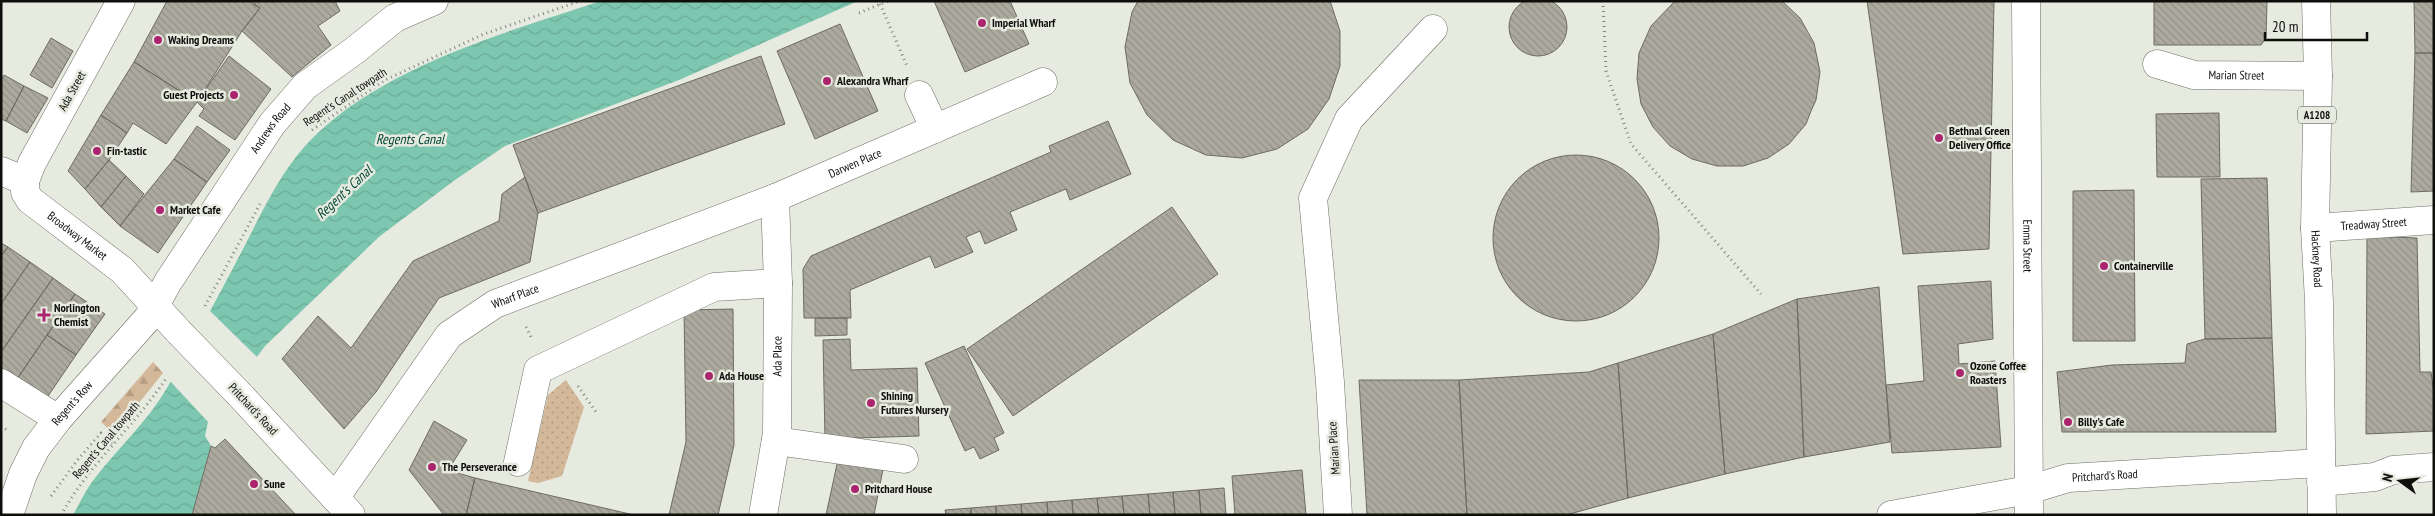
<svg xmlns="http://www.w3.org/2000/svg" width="2435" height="516" font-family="'PT Sans Narrow',sans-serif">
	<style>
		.forest { fill: url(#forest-firs) }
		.park { fill: url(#park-dots) }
		.water { fill: url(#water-waves) }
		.pier { fill: #e6eadf }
		.building { fill: url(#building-back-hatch); stroke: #6e6c62 }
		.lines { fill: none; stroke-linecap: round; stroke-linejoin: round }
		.minor-casing { stroke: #6c6f66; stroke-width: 29 }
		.major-casing { stroke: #6c6f66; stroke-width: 29 }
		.path { stroke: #83867e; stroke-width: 3; stroke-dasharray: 1 4; stroke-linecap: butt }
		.minor { stroke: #fff; stroke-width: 28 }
		.major { stroke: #fff; stroke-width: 28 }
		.minor-bridge-casing { stroke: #6c6f66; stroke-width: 29; stroke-linecap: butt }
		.minor-bridge { stroke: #fff; stroke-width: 28 }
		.poi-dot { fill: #aa256e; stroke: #e6eadf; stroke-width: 2 }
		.labels { text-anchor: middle; stroke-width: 5; stroke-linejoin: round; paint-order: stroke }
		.shield { fill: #e6eadf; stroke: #4f514b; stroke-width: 1 }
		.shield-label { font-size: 11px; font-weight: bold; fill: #0e0f0b }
		.poi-label { font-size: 12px; font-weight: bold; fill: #0e0f0b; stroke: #e6eadf; text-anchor: start }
		.street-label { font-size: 12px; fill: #0e0f0b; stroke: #e6eadf }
		.water-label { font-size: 14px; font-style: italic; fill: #044839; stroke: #e6eadf }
	</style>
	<defs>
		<pattern id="forest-firs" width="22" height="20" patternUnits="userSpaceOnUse" patternTransform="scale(1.25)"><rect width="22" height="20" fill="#d4b89a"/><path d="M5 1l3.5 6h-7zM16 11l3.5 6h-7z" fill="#b59d83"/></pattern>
		<pattern id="park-dots" width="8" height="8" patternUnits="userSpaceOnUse" patternTransform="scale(1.25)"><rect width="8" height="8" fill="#d4b89a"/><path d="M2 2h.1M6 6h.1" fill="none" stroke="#b59d83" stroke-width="1.8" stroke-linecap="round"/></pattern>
		<pattern id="water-waves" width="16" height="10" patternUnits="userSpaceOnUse" patternTransform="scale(1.25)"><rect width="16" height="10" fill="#7dc7b0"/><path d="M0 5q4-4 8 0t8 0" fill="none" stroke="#6baa96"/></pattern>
		<pattern id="building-back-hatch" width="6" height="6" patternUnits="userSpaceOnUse" patternTransform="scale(1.25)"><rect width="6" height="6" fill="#acaa9f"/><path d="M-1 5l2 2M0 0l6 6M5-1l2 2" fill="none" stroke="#939188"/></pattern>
	</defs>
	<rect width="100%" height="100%" fill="#e6eadf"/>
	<path class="forest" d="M153,362L163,373L114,434L101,422Z"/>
	<path class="park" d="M566,380L584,407L562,476L538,483L528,481L548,395Z"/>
	<path class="water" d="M601,1H858L679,80L505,146L455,180L380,236L265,346L208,422L205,436L211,446L192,515H73C80,503 86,489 95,478C118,448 148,421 167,388C194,342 219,295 243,249C261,214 279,175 305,146C376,68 504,33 601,1Z"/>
	<path class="pier" d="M208,309L258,358L210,424L169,380Z"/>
	<path class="building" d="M1509 27a29 29 0 1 1 58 0a29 29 0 1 1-58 0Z
		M167,1H250L260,8L242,31L197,102L134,62Z
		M256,1H335L340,11L318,26L331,45L292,77L242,31L260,8L254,5Z
		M934,1H1010L1029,44L965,72Z
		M1138,1H1330L1340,31V66L1329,99L1308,129L1277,149L1242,158L1206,155L1173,140L1147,115L1130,83L1125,47L1132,12Z
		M1675,1H1782L1800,18L1814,43L1820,72L1816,100L1811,111L1806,124L1789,144L1768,158L1743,166H1717L1692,159L1670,146L1653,127L1641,104L1637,79L1639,53L1651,26Z
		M1867,1H1994L1989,249L1903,254Z
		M2154,1H2267L2266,38L2261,45H2154Z
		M2414,1H2434V53H2415Z
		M840,24L878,111L815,139L777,51Z
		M51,38L73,51L52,88L30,75Z
		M2415,53H2434V191L2411,192Z
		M229,56L271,89L235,140L199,116L204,109L197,102Z
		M761,56L785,124L538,213L513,145Z
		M134,62L197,102L166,144L133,123L127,133L101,115Z
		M4,75L24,86L6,121L1,119V80Z
		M24,86L48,98L27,133L6,121Z
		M2219,113L2220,177H2157L2156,114Z
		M101,115L127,133L109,160L85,189L68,171Z
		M1108,121L1131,174L1070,200L1066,189L1010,212L1017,230L985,244L980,231L966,237L973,252L935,268L930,256L850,290L851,318H804L803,269L811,256L1051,152L1049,146Z
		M197,126L230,150L207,182L174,159Z
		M1493 238a83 83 0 1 1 166 0a83 83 0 1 1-166 0Z
		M174,159L207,182L158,253L120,226Z
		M109,160L126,176L101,207L85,189Z
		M126,176L144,194L120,226L101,207Z
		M525,177L538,213L530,262L439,298L376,392L344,429L282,359L318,316L351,348L413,261L499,221L502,194Z
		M2267,178L2272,338L2205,339L2201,179Z
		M2134,190L2135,341H2073V191Z
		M1172,207L1218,274L1013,416L967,349Z
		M2367,236L2417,238L2420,372H2431L2434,394V431L2366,434Z
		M1,243L8,247L1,256Z
		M8,247L30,262L1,304V256Z
		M30,262L53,278L1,352V304Z
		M53,278L75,294L17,379L1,368V352Z
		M1991,281L1993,339L1958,344L1959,364L1995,361L2001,447L1892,453L1886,385L1924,381L1918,286Z
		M1879,287L1890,442L1804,457L1797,299Z
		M75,294L105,314L76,355L47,335Z
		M1797,299L1804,457L1725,474L1713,334Z
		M733,309L734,445L718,515H669L686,442L684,310Z
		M815,318H847V335L815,336Z
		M1713,334L1725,474L1628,498L1618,363Z
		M47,335L76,355L46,399L17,379Z
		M2272,338L2276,432H2062L2057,372L2112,365L2185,363L2187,344L2194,342L2205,339Z
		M850,339L851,370L917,368L919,436L825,439L823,340Z
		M964,346L1004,433L994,438L999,450L980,459L974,447L965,451L925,363Z
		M1618,363L1628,498L1566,515H1467L1459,380L1589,372Z
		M1359,380H1459L1467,515H1367Z
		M434,421L467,440L452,464L458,473L475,478L466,515H444L409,470Z
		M225,439L295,514V515H192L211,446L215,448Z
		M839,455L884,464L874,515H826Z
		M1302,470L1306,515H1235L1232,476Z
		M475,478L634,515H466Z
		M1224,488L1226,515H1201L1199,490Z
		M1199,490L1201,515H1175L1173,492Z
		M1173,492L1175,515H1150L1148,494Z
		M1148,494L1150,515H1124L1122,496Z
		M1122,496L1124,515H1099L1097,498Z
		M1097,498L1099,515H1073L1072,500Z
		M1072,500L1073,515H1048L1047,502Z
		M1047,502L1048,515H1022L1021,504Z
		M1021,504L1022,515H996V506Z
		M996,506V515H971V508Z
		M971,508V515H946L945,510Z"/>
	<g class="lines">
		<defs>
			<g id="minor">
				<path id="s1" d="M121,1L32,163L25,181V192L30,200L122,270L179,332"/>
				<path id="s2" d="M2026,1L2029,515"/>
				<path id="s3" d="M2157,64L2194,75L2318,76"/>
				<path d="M919,95L935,129"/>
				<path d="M1,171L25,181"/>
				<path id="s4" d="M2315,228L2434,220"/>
				<path d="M1,383L58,419"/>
				<path d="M240,395L351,515"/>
				<path d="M776,441L904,459"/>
				<path d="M518,462L538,370L714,287L778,283"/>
				<path d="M2321,482L2375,477L2393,470L2434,467"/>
				<path id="s5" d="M335,498L449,335L495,304L775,198L1043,82"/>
				<path id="s6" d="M9,515L23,474L36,448L58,419L148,318L168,282L272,124L305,86L354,51L395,18L434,1"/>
				<path id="s7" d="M763,515L777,433L778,283L775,198"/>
				<path d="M1338,515L1330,382L1313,198L1349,119L1433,29"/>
				<path id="s8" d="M1891,515L2028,490L2068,478L2321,463"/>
			</g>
			<g id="major">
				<path id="s9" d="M2316,1L2318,76L2315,228L2319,301L2322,515"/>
			</g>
		</defs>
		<use href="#minor" class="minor-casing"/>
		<use href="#major" class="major-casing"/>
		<path class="path" d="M1603,1L1606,71L1631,144L1761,294
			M880,4L907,66
			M859,13L888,1
			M312,130L385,80L484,34L580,1
			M205,306L260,204
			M526,327L532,339
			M578,386L596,412
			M1,426L9,431
			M51,496L79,458L101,433L113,445
			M61,515C90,463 135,426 167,377"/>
		<use href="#minor" class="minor"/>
		<use href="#major" class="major"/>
		<defs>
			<path id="minor-bridge" d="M179,332L240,395"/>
		</defs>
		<use href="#minor-bridge" class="minor-bridge-casing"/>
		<use href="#minor-bridge" class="minor-bridge"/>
	</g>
	<g class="poi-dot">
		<circle cx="982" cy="23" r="5"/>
		<circle cx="158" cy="40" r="5"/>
		<circle cx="827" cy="81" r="5"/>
		<circle cx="234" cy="95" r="5"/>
		<circle cx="1939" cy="138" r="5"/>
		<circle cx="97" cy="151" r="5"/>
		<circle cx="160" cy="210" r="5"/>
		<circle cx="2104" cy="266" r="5"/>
		<path d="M41.5 307.5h5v5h5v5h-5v5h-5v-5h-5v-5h5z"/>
		<circle cx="1960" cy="373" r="5"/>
		<circle cx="709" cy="376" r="5"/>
		<circle cx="871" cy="403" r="5"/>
		<circle cx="2068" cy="422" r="5"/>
		<circle cx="432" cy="467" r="5"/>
		<circle cx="254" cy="484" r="5"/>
		<circle cx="855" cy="489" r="5"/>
	</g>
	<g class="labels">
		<rect class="shield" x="2298" y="106.5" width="38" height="17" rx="4"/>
		<g class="shield-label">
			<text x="2317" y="119">A1208</text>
		</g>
		<g class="poi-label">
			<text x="992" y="27">Imperial Wharf</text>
			<text x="168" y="44">Waking Dreams</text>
			<text x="837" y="85">Alexandra Wharf</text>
			<text x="224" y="99" text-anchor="end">Guest Projects</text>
			<text x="1949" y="135">Bethnal Green<tspan x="1949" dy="14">Delivery Office</tspan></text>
			<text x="107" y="155">Fin-tastic</text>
			<text x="170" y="214">Market Cafe</text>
			<text x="2114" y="270">Containerville</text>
			<text x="54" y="312">Norlington<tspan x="54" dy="14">Chemist</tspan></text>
			<text x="1970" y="370">Ozone Coffee<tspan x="1970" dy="14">Roasters</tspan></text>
			<text x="719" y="380">Ada House</text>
			<text x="881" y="400">Shining<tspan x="881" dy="14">Futures Nursery</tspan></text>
			<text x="2078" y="426">Billy's Cafe</text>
			<text x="442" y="471">The Perseverance</text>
			<text x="264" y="488">Sune</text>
			<text x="865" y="493">Pritchard House</text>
		</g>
		<g class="street-label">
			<text dy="4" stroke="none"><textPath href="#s3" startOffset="81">Marian Street</textPath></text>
			<text transform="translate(72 91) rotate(-61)" y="4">Ada Street</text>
			<text transform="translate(345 97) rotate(-33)" y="4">Regent's Canal towpath</text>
			<text dy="4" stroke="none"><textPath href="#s6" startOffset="470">Andrews Road</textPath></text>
			<text dy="4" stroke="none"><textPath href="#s5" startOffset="641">Darwen Place</textPath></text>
			<text dy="4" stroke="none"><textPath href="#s4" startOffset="59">Treadway Street</textPath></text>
			<text dy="4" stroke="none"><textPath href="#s1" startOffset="284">Broadway Market</textPath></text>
			<text dy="4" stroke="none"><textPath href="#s2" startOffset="245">Emma Street</textPath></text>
			<text dy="4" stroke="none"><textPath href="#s9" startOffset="258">Hackney Road</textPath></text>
			<text dy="4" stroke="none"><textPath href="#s5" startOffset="276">Wharf Place</textPath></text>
			<text dy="4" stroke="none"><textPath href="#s7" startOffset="160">Ada Place</textPath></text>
			<text dy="4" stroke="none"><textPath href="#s6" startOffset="130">Regent's Row</textPath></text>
			<text transform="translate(253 409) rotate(47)" y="4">Pritchard's Road</text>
			<text transform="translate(106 440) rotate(-50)" y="4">Regent's Canal towpath</text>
			<text transform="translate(1334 448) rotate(-94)" y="4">Marian Place</text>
			<text dy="4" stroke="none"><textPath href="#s8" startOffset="218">Pritchard's Road</textPath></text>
		</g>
		<g class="water-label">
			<text x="410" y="144">Regents Canal</text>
			<text transform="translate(344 192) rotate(-43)" y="5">Regent's Canal</text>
		</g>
	</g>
	<rect width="2435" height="516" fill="none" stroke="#0e0f0b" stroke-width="5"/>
	<g transform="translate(2400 481) rotate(285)" stroke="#e6eadf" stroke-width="4" paint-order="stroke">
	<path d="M0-4L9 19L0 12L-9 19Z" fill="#0e0f0b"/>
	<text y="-8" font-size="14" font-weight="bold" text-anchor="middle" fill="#0e0f0b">N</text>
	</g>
	<path d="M2265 32v8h102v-8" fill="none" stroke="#0e0f0b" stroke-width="2.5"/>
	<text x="2272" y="32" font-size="15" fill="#0e0f0b" stroke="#e6eadf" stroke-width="4" paint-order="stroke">20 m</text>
</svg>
